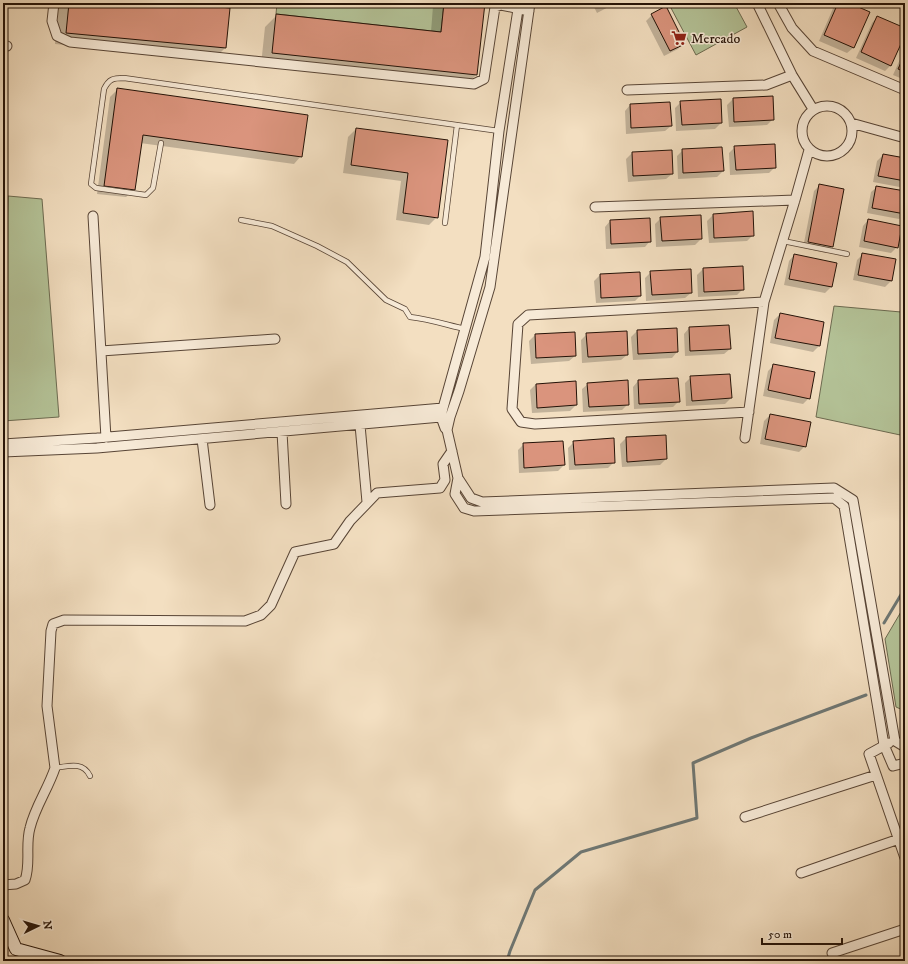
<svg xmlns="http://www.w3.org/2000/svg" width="908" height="964" font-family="'IM FELL DW Pica',serif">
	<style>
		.green { fill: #b4c398; stroke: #6c6a50 }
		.shadow { fill: #0003 }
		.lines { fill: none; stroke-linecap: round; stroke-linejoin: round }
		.stream { stroke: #6e7774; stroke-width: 3 }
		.building { fill: #da947d; stroke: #241207 }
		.lane-casing { stroke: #584536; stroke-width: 6 }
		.street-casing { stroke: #584536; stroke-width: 11 }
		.secondary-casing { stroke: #241207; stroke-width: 14 }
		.lane { stroke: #f7ead7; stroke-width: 4.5 }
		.street { stroke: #f7ead7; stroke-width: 9 }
		.secondary { stroke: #f7ead7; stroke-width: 12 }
		.labels { text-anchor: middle; stroke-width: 3; stroke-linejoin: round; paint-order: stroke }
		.poi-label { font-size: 14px; fill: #241207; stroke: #f7ead7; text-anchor: start }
	</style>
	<rect width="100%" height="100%" fill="#f3dfc1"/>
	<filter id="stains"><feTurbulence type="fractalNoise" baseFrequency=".005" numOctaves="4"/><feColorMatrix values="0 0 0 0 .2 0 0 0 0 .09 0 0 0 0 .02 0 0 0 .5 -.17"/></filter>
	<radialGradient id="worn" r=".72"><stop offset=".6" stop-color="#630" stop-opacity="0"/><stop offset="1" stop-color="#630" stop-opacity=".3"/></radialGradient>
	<path class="green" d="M277,3H444L441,32L276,14Z
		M681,3H734L747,27L696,55L671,8Z
		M8,196L42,199L59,417L3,421Z
		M834,306L901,312L905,315V436L816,417Z
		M905,605V711L896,707L885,639Z"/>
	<path class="shadow" d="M59,3H169L225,48L213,60L55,44Z
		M437,3H484L476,75L464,87L261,65L265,27L277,15L431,32L433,6Z
		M592,3H616L597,13Z
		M795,3H806L797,8Z
		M837,3H847L868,12L853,48L847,53L819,41L834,6Z
		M892,3H905V9Z
		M652,15L683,43L678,49L664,56L646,21Z
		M877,17L905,30L891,65L885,71L856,58L872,23Z
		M905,48V80L893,75Z
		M118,89L301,156L294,164L140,143L134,190L126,197L97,194L110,97Z
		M733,99L773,119L767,125L729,127L727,105Z
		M681,102L721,123L715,129L676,131L675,108Z
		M630,105L671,126L665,131L626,134L625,111Z
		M356,129L447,141L437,217L429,225L396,220L401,181L343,173L348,137Z
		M735,147L775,167L769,173L730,175L729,153Z
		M683,150L723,171L717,177L678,179L677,156Z
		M632,153L672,174L666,179L628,182L626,159Z
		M883,155L905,159V188L873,182L877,161Z
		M820,185L832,247L826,253L803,248L814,191Z
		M877,187L905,192V214L899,219L867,213L871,192Z
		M713,215L753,235L747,241L709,243L707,221Z
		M661,218L701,239L695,245L656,247L655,224Z
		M868,220L897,247L891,253L859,247L863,226Z
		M610,221L650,241L645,247L606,249L605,227Z
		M863,254L895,260L891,281L885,287L853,280L857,260Z
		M794,255L835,264L831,287L825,293L784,285L789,261Z
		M742,267L743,289L737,295L698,297L697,275L703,269Z
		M651,272L691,293L685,298L646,301L645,278Z
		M600,275L640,296L635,301L596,303L594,281Z
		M780,314L823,323L819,346L813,352L770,343L774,320Z
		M689,328L730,349L724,354L685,356L684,334Z
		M637,331L677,352L672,358L633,360L631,337Z
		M574,333L575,356L569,361L531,364L529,341L535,335Z
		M587,334L627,355L621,360L582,363L581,340Z
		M774,365L809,398L803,404L763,396L768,371Z
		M691,377L731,398L725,404L686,406L685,383Z
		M638,381L679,401L673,407L634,409L633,387Z
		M536,384L576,405L570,411L532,413L530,390Z
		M588,384L628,404L622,410L583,412L582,389Z
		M770,415L805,446L799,452L760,444L764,421Z
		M626,438L666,459L660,465L622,467L620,444Z
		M574,442L614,462L608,468L569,470L568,448Z
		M524,444L564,465L558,471L519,473L518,450Z"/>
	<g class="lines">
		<path class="stream" d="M884,623L905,588
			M507,961L510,951L535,890L581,852L697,818L693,763L751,738L866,695"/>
	</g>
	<path class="building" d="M69,3H179L230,8L226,48L66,33Z
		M444,3H485L477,75L272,53L276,14L441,32Z
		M838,3H849L870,12L854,48L824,35Z
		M666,6L685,44L670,51L651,14Z
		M877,16L905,28V35L891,66L861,52Z
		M905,54V72L898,69Z
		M117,88L308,115L302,157L143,135L135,190L104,186Z
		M773,96L774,120L734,122L733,98Z
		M721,99L722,123L682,125L680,101Z
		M670,102L672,126L631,128L630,104Z
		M356,128L448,140L438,218L403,213L408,173L351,165Z
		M775,144L776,168L736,170L734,146Z
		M722,147L724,171L683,173L682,149Z
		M672,150L673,174L633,176L632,152Z
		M883,154L905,158V181L878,176Z
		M819,184L844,189L833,247L808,242Z
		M876,186L905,191V214L872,208Z
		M753,211L754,236L714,238L713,214Z
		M701,215L702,239L662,241L660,217Z
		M650,218L651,242L611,244L610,220Z
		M868,219L902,226L898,248L864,241Z
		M862,253L896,259L892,281L858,275Z
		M794,254L837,263L832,287L789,279Z
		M743,266L744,290L704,292L703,268Z
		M691,269L692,293L652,295L650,271Z
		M640,272L641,296L601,298L600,274Z
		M780,313L824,322L820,346L775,338Z
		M729,325L731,349L690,351L689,327Z
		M677,328L678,352L638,354L637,330Z
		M627,331L628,355L588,357L586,333Z
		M575,332L576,356L536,358L535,334Z
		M773,364L815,372L810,399L768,390Z
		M730,374L732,398L692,401L690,376Z
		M678,378L680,402L639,404L638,380Z
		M628,380L629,405L589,407L587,383Z
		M576,381L577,405L537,408L536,384Z
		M770,414L811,422L806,447L765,439Z
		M666,435L667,459L627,462L626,437Z
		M614,438L615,463L575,465L573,441Z
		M563,441L565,465L524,468L523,443Z"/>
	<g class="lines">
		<defs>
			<path id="lane" d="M161,143L153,188L146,195L96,188L91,184L104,89C109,79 113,78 124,78L499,131
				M241,220L272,226L317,246L347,262L386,300L405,309L410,317C429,319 447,325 465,329
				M445,223L457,125
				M783,241L847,254
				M55,768C68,766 83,761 90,776"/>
			<path id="street" d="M54,3L52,21L57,36L70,42L474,84L484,79L495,7L501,5L529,11
				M519,3L499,131L485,257L443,408L441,417L445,428L447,430L458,478L455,494L464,508L474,511L834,498L844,506L884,745L893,766L905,763
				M757,3L792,75L813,109
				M778,3L792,28L813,51L905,90
				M3,46H7
				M627,90L766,85L792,75
				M802 131a25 25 0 1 1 50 0a25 25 0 1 1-50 0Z
				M851,123L905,138
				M595,207L795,200
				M93,216L106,438
				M101,351L275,339
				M749,412L535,424L521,422L512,409L518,324L528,315L764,302
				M360,425L367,502
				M447,430L450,417L459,391L490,287L530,3
				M282,432L286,504
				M745,438L764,302L795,200L809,150
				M202,439L210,505
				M3,444L97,438L443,408
				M3,452L97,448L441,417
				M458,478L471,498L482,502L834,488L853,500L895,741L905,747
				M889,743L869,754L905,858
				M745,817L876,775
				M801,873L899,839
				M3,885L16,884L25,880C31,864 25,845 30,828C35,807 48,789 55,768L47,706L51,631L53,624L64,620L245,621L261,615L271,605L295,552L334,544L350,521L377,493L440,488L445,480L443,464L452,451
				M832,953L905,929"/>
			<path id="secondary" d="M3,920L16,949L60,961"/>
		</defs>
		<use href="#lane" class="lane-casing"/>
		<use href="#street" class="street-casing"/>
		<use href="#secondary" class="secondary-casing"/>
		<use href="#lane" class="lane"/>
		<use href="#street" class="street"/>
		<use href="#secondary" class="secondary"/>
	</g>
	<defs>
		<symbol id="supermarket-bare" viewBox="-9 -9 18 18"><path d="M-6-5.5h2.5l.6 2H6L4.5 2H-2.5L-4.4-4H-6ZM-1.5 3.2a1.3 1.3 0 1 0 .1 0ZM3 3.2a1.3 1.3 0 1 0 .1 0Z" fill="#8f2418" stroke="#f7ead7" stroke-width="2.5" paint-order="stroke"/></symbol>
	</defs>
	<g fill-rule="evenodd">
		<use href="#supermarket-bare" x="668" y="27" width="22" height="22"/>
	</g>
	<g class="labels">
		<g class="poi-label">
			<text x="691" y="43">Mercado</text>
		</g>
	</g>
	<rect width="908" height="964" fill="none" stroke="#f3dfc1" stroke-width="16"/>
	<rect x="4" y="4" width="900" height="956" fill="none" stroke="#241207" stroke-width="2"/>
	<rect x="8" y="8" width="892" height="948" fill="none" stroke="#241207"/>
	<g transform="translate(38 926) rotate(85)" stroke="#f7ead7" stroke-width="3" paint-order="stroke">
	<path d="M0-3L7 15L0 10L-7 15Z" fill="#241207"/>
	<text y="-6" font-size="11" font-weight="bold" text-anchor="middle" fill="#241207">N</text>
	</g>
	<path d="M762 938v6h80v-6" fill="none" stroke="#241207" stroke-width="2"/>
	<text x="768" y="938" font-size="12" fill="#241207" stroke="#f7ead7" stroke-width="3" paint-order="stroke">50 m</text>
	<rect width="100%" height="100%" filter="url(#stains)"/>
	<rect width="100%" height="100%" fill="url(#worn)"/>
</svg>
